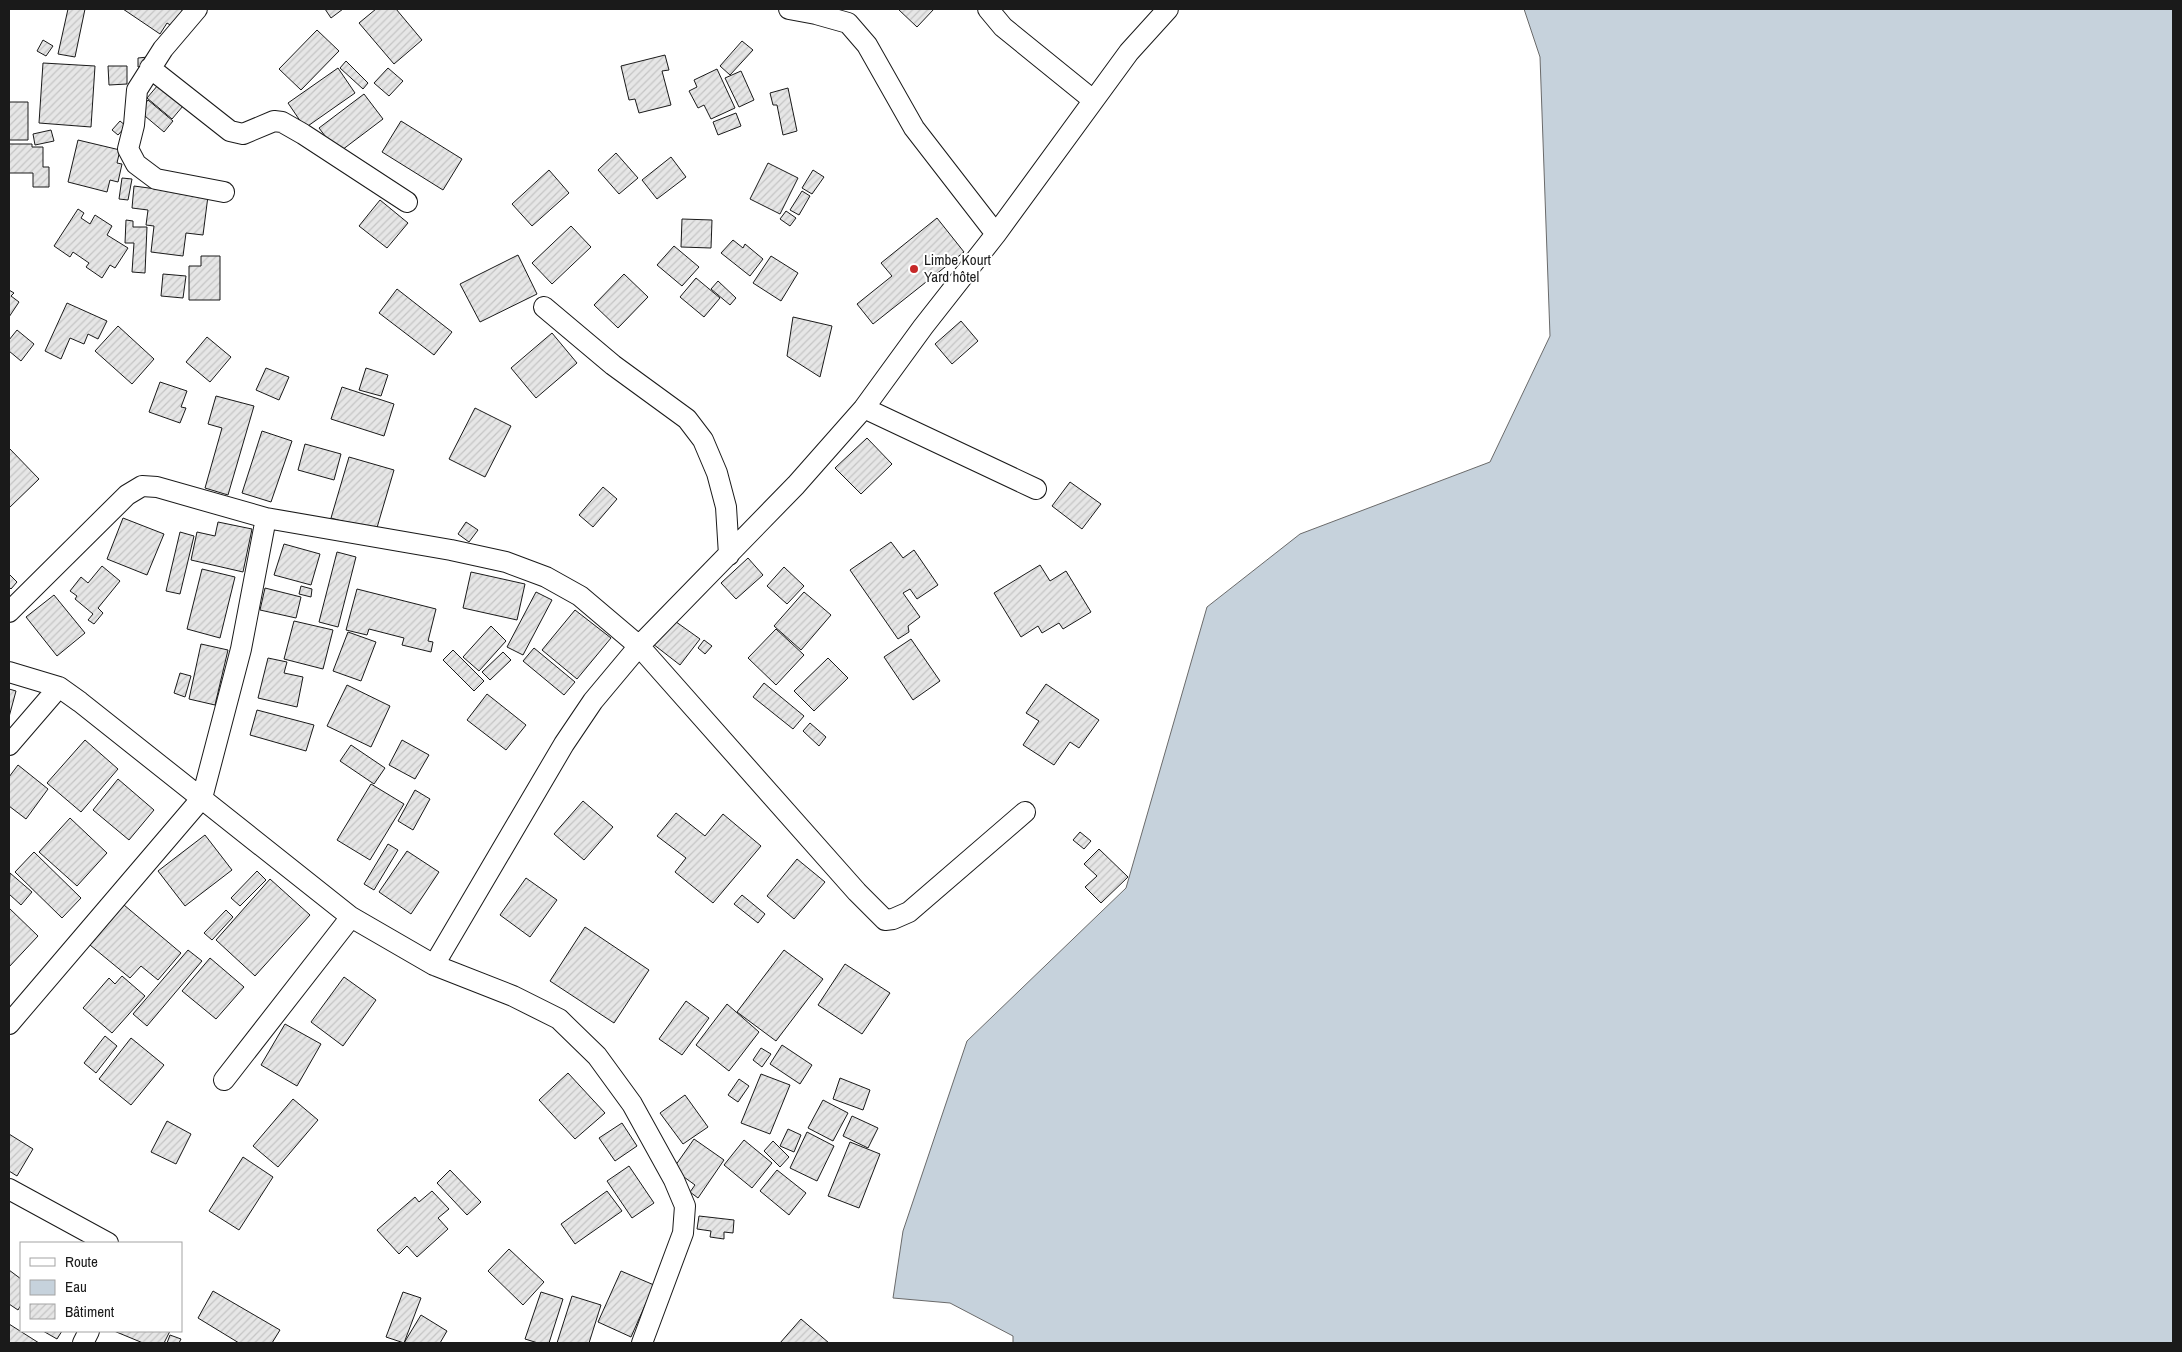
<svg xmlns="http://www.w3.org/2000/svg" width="2182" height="1352" font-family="'Archivo Narrow',sans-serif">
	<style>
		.water { fill: #c6d2dc; stroke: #6a6a6a }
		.building { fill: url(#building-hatch); stroke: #1a1a1a }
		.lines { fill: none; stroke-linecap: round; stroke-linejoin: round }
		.minor-casing { stroke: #1a1a1a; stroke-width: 22 }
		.minor { stroke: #fff; stroke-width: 20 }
		.poi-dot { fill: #c62828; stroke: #fff; stroke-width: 2 }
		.labels { text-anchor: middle; stroke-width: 4; stroke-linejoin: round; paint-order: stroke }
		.poi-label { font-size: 15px; fill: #1a1a1a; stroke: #fff; text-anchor: start }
	</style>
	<defs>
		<pattern id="building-hatch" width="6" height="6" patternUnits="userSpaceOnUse" patternTransform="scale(1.25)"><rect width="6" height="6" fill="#e6e6e6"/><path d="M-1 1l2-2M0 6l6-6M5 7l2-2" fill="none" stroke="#c5c5c5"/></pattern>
	</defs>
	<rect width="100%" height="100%" fill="#fff"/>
	<path class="water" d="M1524,9H2173V1343H1013V1336L950,1303L893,1298L903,1231L967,1041L1126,888L1207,607L1300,534L1490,462L1550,336L1540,57Z"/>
	<path class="building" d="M68,9H85L75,57L58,54Z
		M123,9H180L185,12L175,28L167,23L160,34Z
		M325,9H343L331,18Z
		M376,9H396L422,40L394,64L359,23Z
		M898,9H934L917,27Z
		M317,30L339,51L301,90L279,69Z
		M43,40L53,46L46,56L37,51Z
		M742,41L753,50L730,75L720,66Z
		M665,55L669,70L662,71L671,105L639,113L635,99L629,100L621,66Z
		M148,57V66L138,67V58Z
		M346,61L368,83L363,89L340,68Z
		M43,63L95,66L91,127L39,123Z
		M108,66H127V84L109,85Z
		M338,68L355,93L305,128L288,103Z
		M388,68L403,81L389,96L374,83Z
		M717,69L735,108L711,119L704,105L698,108L689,91L697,87L694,80Z
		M741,71L754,100L739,107L725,78Z
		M158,85L183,106L172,119L147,98Z
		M788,88L797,131L783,135L777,105H773L770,93Z
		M364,94L383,119L338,153L319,128Z
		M148,100L173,121L164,132L139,111Z
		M9,102H28V140H9Z
		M736,113L741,126L718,135L713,122Z
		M120,121L126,126L118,135L112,130Z
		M401,121L462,159L443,190L382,152Z
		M51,130L54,141L35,145L33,134Z
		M78,140L120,150L117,163L122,164L118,182L110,180L107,192L68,182Z
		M9,144H32V147H43V167H49V187H33V173H9Z
		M616,153L638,178L619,194L598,170Z
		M671,157L686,177L657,199L642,180Z
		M768,163L798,178L780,214L750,199Z
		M549,170L569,193L532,226L512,204Z
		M813,170L824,177L812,194L802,188Z
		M122,178L132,179L128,200L119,199Z
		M134,186L208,196L203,235L186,233L183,256L151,252L154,226L146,225L148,210L132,208Z
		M802,191L810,196L799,215L790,210Z
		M380,200L408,223L387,248L359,226Z
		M78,209L84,213L81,218L90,224L95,215L112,226L107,235L128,248L115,268L110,265L102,278L86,267L89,263L73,252L70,257L54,246Z
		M786,211L796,218L790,226L780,219Z
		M937,218L964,252L873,324L857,304L892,276L881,263Z
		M682,219L712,220L711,248L681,247Z
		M126,220L133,221V227H147L145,273L132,272L134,243H125Z
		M571,226L591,247L552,284L532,263Z
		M733,240L743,248L745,244L763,259L750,276L721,253Z
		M674,246L699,267L682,286L657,265Z
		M518,255L537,294L480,322L460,284Z
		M201,256H220V300H189V266H201Z
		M771,256L798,273L781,301L753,283Z
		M163,274L186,276L183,298L161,296Z
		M624,274L648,297L618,328L594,305Z
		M696,278L720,298L704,317L680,297Z
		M718,281L736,298L730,305L711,289Z
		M397,289L452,332L434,355L379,313Z
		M9,290L14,293L11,296L19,302L9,317Z
		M67,303L107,321L98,339L88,334L84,344L70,338L61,359L45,351Z
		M793,317L832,326L820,377L787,356Z
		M961,321L978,341L952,364L935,344Z
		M118,326L154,359L132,384L95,351Z
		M17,330L34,344L21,361L9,351V340Z
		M552,333L577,363L536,398L511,368Z
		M207,337L231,357L210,382L186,362Z
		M266,368L289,377L279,400L256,390Z
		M366,368L388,375L381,396L359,390Z
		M160,382L187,391L181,407L186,408L180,423L149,412Z
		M342,387L394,404L384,436L331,419Z
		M216,396L254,406L228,495L205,488L222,428L208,424Z
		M475,408L511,426L485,477L449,459Z
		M262,431L292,441L271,502L242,493Z
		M867,438L892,464L861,494L835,468Z
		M305,444L341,454L334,480L298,470Z
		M9,448L39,479L9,508Z
		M349,457L394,470L376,531L331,518Z
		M1070,482L1101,504L1082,529L1052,506Z
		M603,487L617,499L593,527L579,515Z
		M123,518L164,534L147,575L107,559Z
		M218,522L252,529L243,572L191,560L197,532L215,536Z
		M466,522L478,530L469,542L458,534Z
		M180,532L194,536L180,594L166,591Z
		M891,542L903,558L914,550L938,585L917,599L910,589L903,593L920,617L908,626L909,632L898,639L850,570Z
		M284,544L320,554L311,585L274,575Z
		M337,552L356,557L338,627L319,622Z
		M748,558L763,575L736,599L721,583Z
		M1040,565L1050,581L1066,571L1091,612L1063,629L1059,623L1042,633L1038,626L1021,637L994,593Z
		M102,566L120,581L98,608L103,613L94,624L88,620L93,614L75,599L77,596L70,591L81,577L88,583Z
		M784,567L804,586L787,604L767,586Z
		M202,569L235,577L220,638L187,629Z
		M471,572L525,584L517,620L463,608Z
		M9,574L17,582L11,589L9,587Z
		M301,586L312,589L311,597L299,594Z
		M265,588L301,597L296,618L260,610Z
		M357,589L436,609L428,641L433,642L431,652L402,645L404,638L369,629L367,635L346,630Z
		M536,592L552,600L523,655L507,647Z
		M804,592L831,615L801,650L774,626Z
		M54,595L85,633L57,656L26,617Z
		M575,610L611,638L577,679L542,650Z
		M672,619L700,639L680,665L653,644Z
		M294,621L333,630L323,669L284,659Z
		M491,626L506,641L479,671L463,657Z
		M776,629L804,655L776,685L748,658Z
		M348,632L376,642L361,681L333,671Z
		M911,639L940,681L913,700L884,657Z
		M704,640L712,646L705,654L698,648Z
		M201,644L228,650L215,705L189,699Z
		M534,648L575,682L564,695L523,661Z
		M453,650L484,681L474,691L443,660Z
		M503,652L511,660L490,680L482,672Z
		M268,658L287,662L284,673L303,677L297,707L258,698Z
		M828,658L848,678L814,711L794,691Z
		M180,673L191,676L185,697L174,693Z
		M764,683L804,716L793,729L753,697Z
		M1046,684L1099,720L1079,748L1070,742L1054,765L1023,745L1039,721L1026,713Z
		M347,685L390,706L371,747L327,726Z
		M9,689L16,691L9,717Z
		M487,694L526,725L506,750L467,720Z
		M257,710L314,725L306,751L250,735Z
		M810,723L826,737L819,746L803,731Z
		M85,740L118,769L81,812L47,783Z
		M402,740L429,755L415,779L389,765Z
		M351,745L385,768L374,784L340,761Z
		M18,765L48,789L26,819L9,806V777Z
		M118,779L154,810L129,840L93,810Z
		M371,784L404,804L370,860L337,840Z
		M415,790L430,799L413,830L398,821Z
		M583,801L613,827L584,860L554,834Z
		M676,813L705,836L723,814L761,846L713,903L675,872L686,858L657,836Z
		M70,818L107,853L77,886L39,852Z
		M1080,832L1091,841L1084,849L1073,840Z
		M205,835L232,870L185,906L158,871Z
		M388,844L398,850L374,890L364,884Z
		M1099,849L1128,877L1101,903L1085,887L1097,876L1084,864Z
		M407,851L439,872L411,914L379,892Z
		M34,852L81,898L62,918L15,872Z
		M797,859L825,882L794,919L767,896Z
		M257,871L266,880L240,906L231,898Z
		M10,873L32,892L21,905L9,894Z
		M526,878L557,900L530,937L500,915Z
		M270,879L310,915L255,976L216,940Z
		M742,895L765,914L758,923L734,904Z
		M124,905L181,953L158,980L141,966L130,978L90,945Z
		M9,908L38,936L9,967Z
		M226,910L233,917L212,940L204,933Z
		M585,927L649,970L614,1023L550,981Z
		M188,950L202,961L147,1026L133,1014Z
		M784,950L823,979L776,1041L737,1012Z
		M210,958L244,987L216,1019L182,991Z
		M845,964L890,993L862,1034L818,1005Z
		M122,976L145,996L112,1033L83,1008L109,978L115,984Z
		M344,977L376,1000L343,1046L311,1022Z
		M686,1001L709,1018L682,1055L659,1039Z
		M727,1004L759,1032L729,1071L696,1045Z
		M285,1024L321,1044L297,1086L261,1065Z
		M105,1036L117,1046L96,1073L84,1063Z
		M131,1038L164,1065L131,1105L99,1079Z
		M782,1045L812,1065L800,1084L770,1064Z
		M761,1048L771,1054L762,1067L753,1060Z
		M568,1073L605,1113L575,1139L539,1100Z
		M761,1074L790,1085L770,1134L741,1123Z
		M840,1078L870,1090L863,1110L833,1099Z
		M739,1079L749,1086L738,1102L728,1095Z
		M685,1095L708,1127L683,1144L660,1113Z
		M293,1099L318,1120L278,1167L253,1146Z
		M823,1100L848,1113L833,1141L808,1128Z
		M852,1116L878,1128L868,1148L843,1136Z
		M167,1121L191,1134L176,1164L151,1152Z
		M622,1123L637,1146L615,1161L599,1138Z
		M788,1129L801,1135L794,1152L780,1146Z
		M807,1132L834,1146L817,1181L790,1168Z
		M9,1134L33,1149L17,1176L9,1171Z
		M694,1139L724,1160L698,1198L690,1192L695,1185L673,1169Z
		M744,1140L772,1163L752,1188L724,1165Z
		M773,1141L789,1157L780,1167L764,1151Z
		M850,1142L880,1154L859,1208L828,1196Z
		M243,1157L273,1177L239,1230L209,1211Z
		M629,1166L654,1203L632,1218L607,1181Z
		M450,1170L481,1202L467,1215L437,1183Z
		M777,1170L806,1193L789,1215L760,1191Z
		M432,1191L449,1209L438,1218L448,1229L417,1257L407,1246L399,1254L377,1230L415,1197L419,1202Z
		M607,1191L622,1211L575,1244L561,1224Z
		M699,1216L734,1220L733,1233L724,1232V1239L710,1237L711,1231L697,1229Z
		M509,1249L544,1282L523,1305L488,1271Z
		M9,1270L21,1279V1305L18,1310L9,1304Z
		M621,1271L654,1285L631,1337L598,1322Z
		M213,1291L280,1330L272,1343H239L198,1318Z
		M403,1292L421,1298L404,1343L386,1337Z
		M541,1292L563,1299L549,1343H538L525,1339Z
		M572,1296L601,1305L589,1343H557Z
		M421,1315L447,1331L440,1343H404Z
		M801,1319L829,1343H780Z
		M9,1324L39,1343H9Z
		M43,1331H62L57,1339Z
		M114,1331H170L164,1343H143Z
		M170,1335L181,1339L179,1343H167Z"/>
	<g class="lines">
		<defs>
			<path id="minor" d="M197,9L163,49L137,90L134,125L128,149L136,164L156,179L224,192
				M789,9L816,14L848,23L867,45L914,128L996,234
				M988,9L1003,27L1093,100
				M150,68L230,131L243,134L274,121L282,122L303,134L407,202
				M544,307L613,365L687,419L703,440L717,473L726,507L729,555
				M864,408L1036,489
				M9,612L127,495L142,486L157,487L266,518L451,550L506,562L546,577L580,596L639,646L857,892L885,920L893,919L909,912L1025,812
				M9,672L59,687L80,702L351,917L434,965L513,996L559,1019L597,1056L632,1104L674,1180L685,1206L683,1233L642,1343
				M9,745L59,687
				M434,965L564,744L593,701L639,646L796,485L864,408L923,327L996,234L1129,52L1168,9
				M9,1024L202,798L241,649L266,518
				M224,1080L351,917
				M9,1189L108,1243
				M83,1343L89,1331"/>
		</defs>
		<use href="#minor" class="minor-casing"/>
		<use href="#minor" class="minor"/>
	</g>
	<circle class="poi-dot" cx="914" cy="269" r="5"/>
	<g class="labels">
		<g class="poi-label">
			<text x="924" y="265">Limbe Kourt<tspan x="924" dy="17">Yard hôtel</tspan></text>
		</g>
	</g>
	<rect width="2182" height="1352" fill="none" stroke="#1a1a1a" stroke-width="20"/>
	<rect x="20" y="1242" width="162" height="90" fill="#ffffff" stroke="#a3a3a3"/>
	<rect x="30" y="1258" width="25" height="8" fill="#ffffff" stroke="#a3a3a3"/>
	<text x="65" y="1267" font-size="15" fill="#1a1a1a">Route</text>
	<rect x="30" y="1280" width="25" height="15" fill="#c6d2dc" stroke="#a3a3a3"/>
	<text x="65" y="1292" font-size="15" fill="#1a1a1a">Eau</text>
	<rect x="30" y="1304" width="25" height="15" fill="url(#building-hatch)" stroke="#a3a3a3"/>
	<text x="65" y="1317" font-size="15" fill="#1a1a1a">Bâtiment</text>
</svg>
